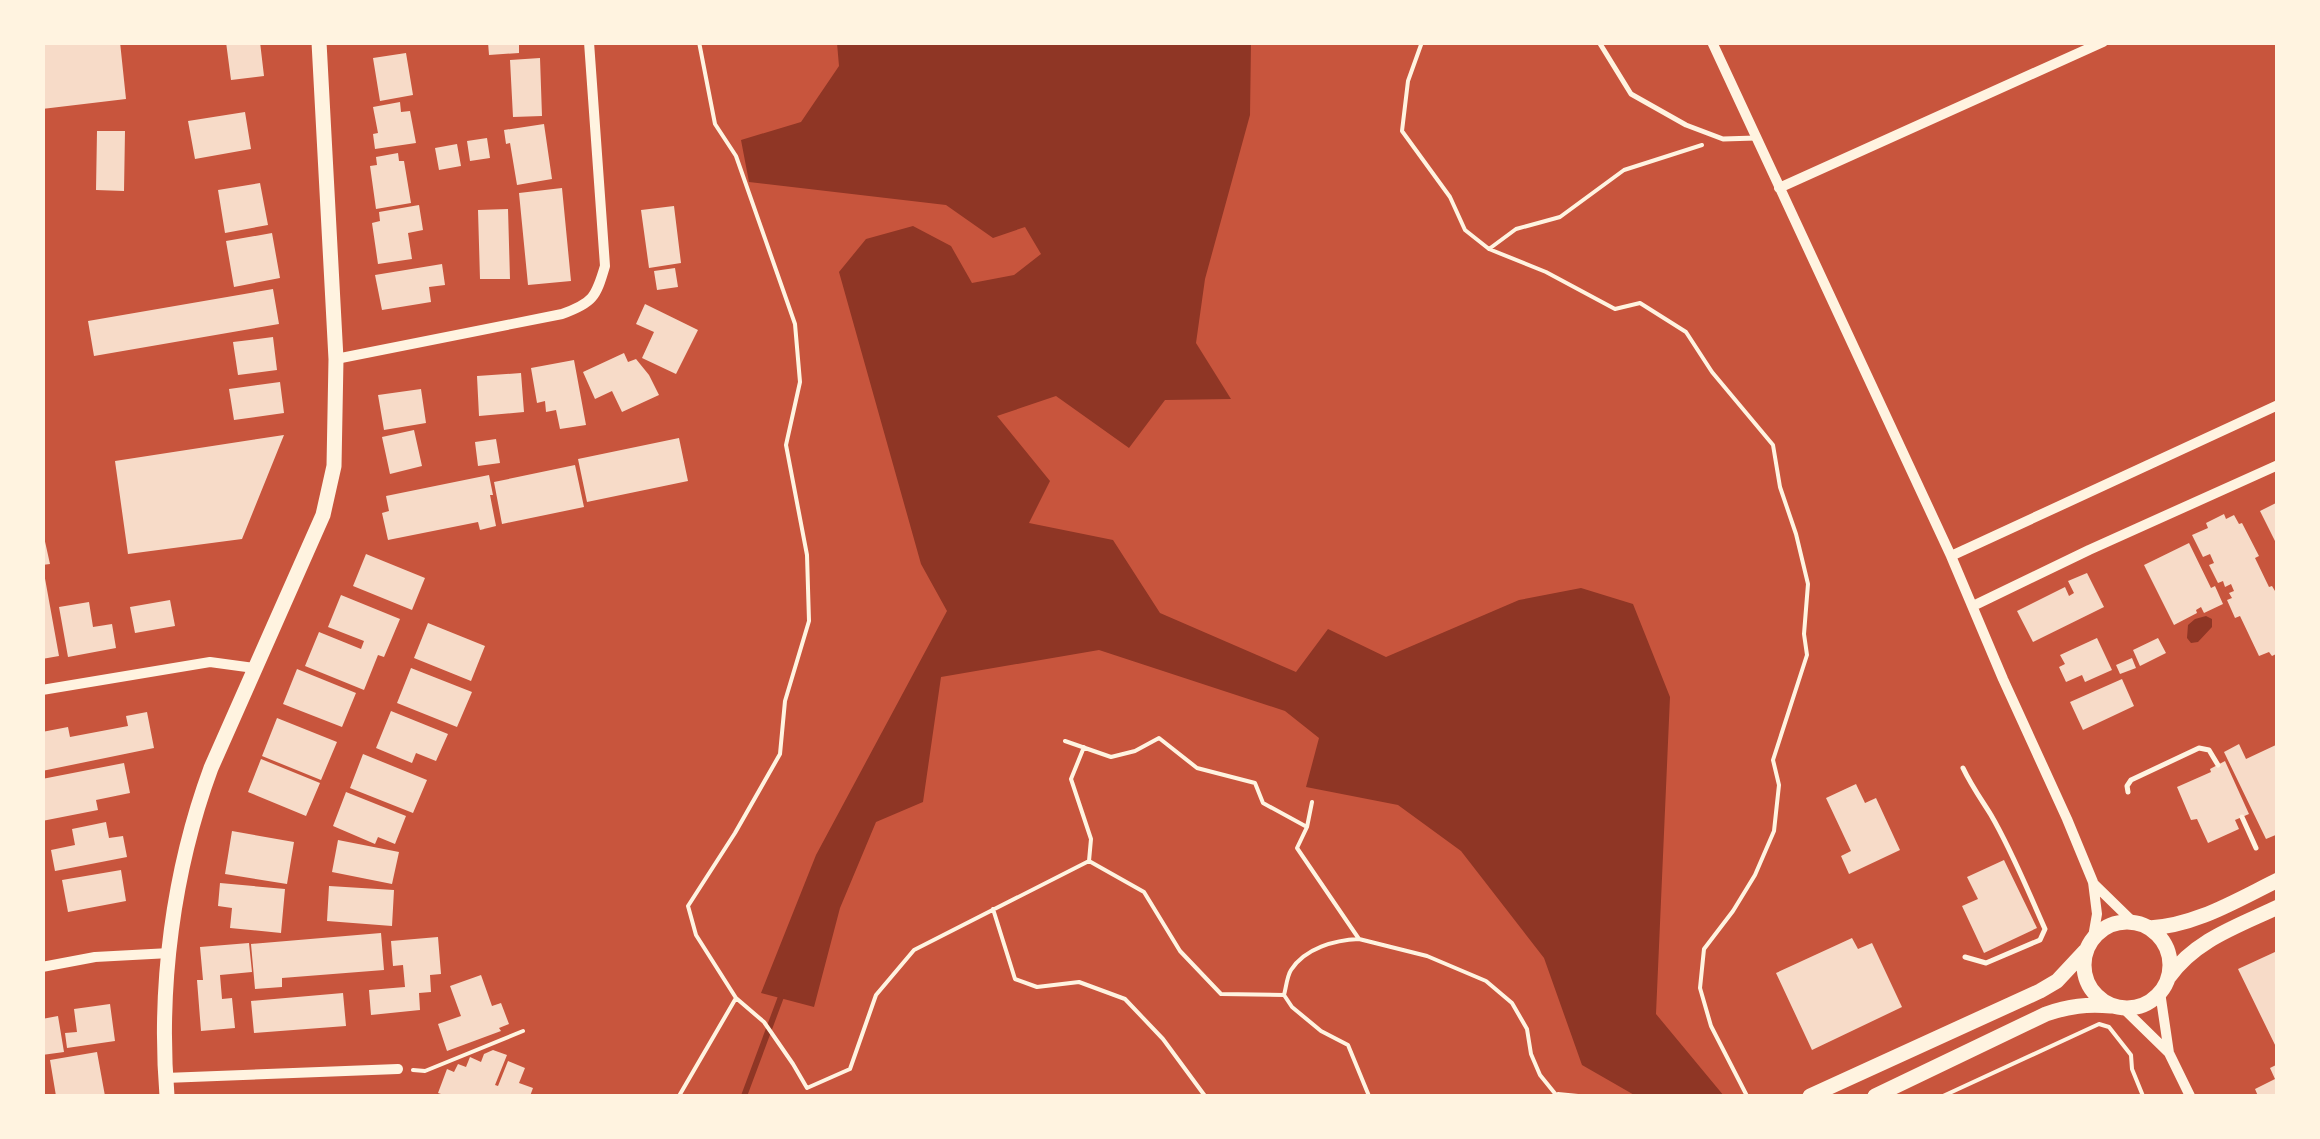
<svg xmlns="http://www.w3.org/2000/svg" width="2320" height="1139" font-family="'Fira Sans Condensed',sans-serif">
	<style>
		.water { fill: #8f3625 }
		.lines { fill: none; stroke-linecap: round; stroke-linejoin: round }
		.stream { stroke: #8f3625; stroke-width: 6 }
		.building { fill: #f7dbc8 }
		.path { stroke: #fff3e0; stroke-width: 4 }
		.service { stroke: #fff3e0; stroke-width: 5 }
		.minor { stroke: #fff3e0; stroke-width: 10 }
		.secondary { stroke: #fff3e0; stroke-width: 15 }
	</style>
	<rect width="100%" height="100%" fill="#c8553d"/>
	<path class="water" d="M837,43H1251L1250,115L1205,279L1196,343L1231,399L1165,400L1129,448L1056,396L997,416L1050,481L1029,523L1113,540L1160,613L1296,672L1328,629L1386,657L1519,600L1581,588L1633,604L1670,697L1656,1014L1724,1096H1636L1582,1065L1544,958L1461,851L1398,805L1306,787L1319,738L1285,711L1099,650L941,677L923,802L876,822L840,908L814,1007L761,993L816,855L947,611L921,564L839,272L866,239L913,226L951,246L972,283L1014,275L1041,254L1025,227L993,238L946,205L749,182L741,140L801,122L839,66Z
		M2206,616L2212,619V627L2198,642L2191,643L2187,638L2188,625L2195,619Z"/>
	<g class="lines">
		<path class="stream" d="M744,1096L782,994"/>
	</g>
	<path class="building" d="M42,42H120L126,99L42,109Z
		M226,42H260L264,76L231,80Z
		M488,42H519V53L489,55Z
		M406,53L413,95L380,101L373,58Z
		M540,58L542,116L513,117L510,60Z
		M400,102L401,112L410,111L416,143L375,149L373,134L378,133L373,107Z
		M245,112L251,149L195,159L188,121Z
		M544,124L552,179L517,185L510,143L506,144L504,130Z
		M97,131H125L124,191L96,190Z
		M487,138L490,158L470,161L467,141Z
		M457,144L461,166L439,170L435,148Z
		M398,153L399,161H404L411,203L376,209L370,166L377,165L376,157Z
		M260,183L268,225L225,233L218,190Z
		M562,188L571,281L528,285L519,193Z
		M419,205L423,230L408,233L412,259L378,264L372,223L380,221L379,212Z
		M674,206L681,263L649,268L641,210Z
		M508,209L510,279H480L478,210Z
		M272,233L280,278L234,287L226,241Z
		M442,264L445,285L429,287L431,302L382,310L375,275Z
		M675,268L678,287L657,290L654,271Z
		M273,289L279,324L94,356L88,321Z
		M645,304L698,330L676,374L642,358L654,332L636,324Z
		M273,337L277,370L238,375L233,342Z
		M624,353L628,362L636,359L649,375L659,395L622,412L612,391L595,399L583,372Z
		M574,360L586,425L560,429L556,410L546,412L545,401L537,403L531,368Z
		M521,373L524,412L479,416L477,376Z
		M280,382L284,413L234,420L229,389Z
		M421,389L426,423L384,430L378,395Z
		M414,430L422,466L390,474L382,437Z
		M284,435L242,539L128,554L115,461Z
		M679,438L688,481L587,502L578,459Z
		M496,439L500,463L478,466L475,442Z
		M575,465L584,507L502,524L494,482Z
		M489,475L493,495H490L496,526L480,530L478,522L388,540L382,513L389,511L386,496Z
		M2278,502V547L2260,511Z
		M2224,514L2226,519L2234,515L2239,524L2242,523L2259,556L2255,558L2269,587L2272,586L2278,596V653L2272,656L2269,652L2259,656L2240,616L2235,618L2227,600L2232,598L2229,593L2234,591L2231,584L2225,587L2223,581L2218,583L2209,565L2214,563L2210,554L2203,557L2192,535L2208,528L2206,523Z
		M42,537H44L50,564L42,565Z
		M2189,543L2211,588L2215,586L2223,604L2204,613L2201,607L2196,610L2197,613L2174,625L2144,565Z
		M366,554L425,578L412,610L353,586Z
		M42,573H44L59,656L42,659Z
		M2087,573L2104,607L2033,642L2017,611L2065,587L2069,596L2074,593L2068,581Z
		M341,595L400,619L384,657L378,655L364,690L305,666L319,632L361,649L364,641L328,627Z
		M170,600L175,626L135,633L130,607Z
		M89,602L93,627L112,624L116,648L68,657L59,607Z
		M428,623L485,646L471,681L414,658Z
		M2097,638L2112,670L2085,682L2082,675L2066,682L2059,667L2065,664L2060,655Z
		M2158,638L2166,653L2140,666L2133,650Z
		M2132,658L2136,668L2120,674L2116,665Z
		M411,668L472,692L457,727L397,703Z
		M297,669L356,693L342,727L283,704Z
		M2122,679L2134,706L2083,730L2070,702Z
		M391,711L448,734L436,761L416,753L412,763L376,748Z
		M147,712L154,748L42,771V732L68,727L70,737L128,726L126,716Z
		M277,718L337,742L321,780L262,756Z
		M2239,744L2246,759L2278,744V834L2266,839L2224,752Z
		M363,754L427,780L413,813L350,788Z
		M261,759L320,783L306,816L248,792Z
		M2225,761L2249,814L2235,820L2239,829L2208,843L2197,819L2191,820L2177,787L2211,772L2210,769Z
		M124,763L130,793L96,800L98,810L42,821V779Z
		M1856,784L1865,803L1876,798L1900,850L1849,874L1841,856L1851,851L1826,798Z
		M346,792L406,816L395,844L378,837L375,844L333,826Z
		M106,822L109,838L123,836L127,857L55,871L51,850L75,845L72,829Z
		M232,831L294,842L287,884L225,874Z
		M338,840L399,852L392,884L332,872Z
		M2004,860L2037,928L1984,953L1962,906L1978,899L1967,877Z
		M121,870L126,901L68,912L62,880Z
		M220,883L285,889L281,933L230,928L232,908L218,906Z
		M329,886L394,890L392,926L327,921Z
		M381,933L384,970L282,978V987L255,989L251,944Z
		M438,937L441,974L430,975L431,992L419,993L420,1010L371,1015L369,990L405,987L403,965L393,966L391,941Z
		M1852,938L1858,949L1872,943L1902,1007L1812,1050L1776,973Z
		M249,943L252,972L220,975L222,999L232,998L235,1028L201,1031L197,980H203L200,947Z
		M2275,952L2278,958V1051L2238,969Z
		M481,975L492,1006L501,1003L509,1024L499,1028L501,1031L447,1051L438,1024L461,1016L450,986Z
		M343,993L346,1026L254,1033L251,1001Z
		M110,1004L115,1041L67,1048L65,1033L77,1032L74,1009Z
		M58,1016L64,1052L42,1055V1019Z
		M493,1050L507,1055L495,1085L498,1086L508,1061L525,1068L519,1083L533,1088L530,1096H447L438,1093L447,1069L454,1072L458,1064L466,1067L470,1057L481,1062L484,1054Z
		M97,1052L105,1096H56L50,1060Z
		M2278,1064V1096H2258L2255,1089L2275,1079L2270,1068Z"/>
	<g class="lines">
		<path class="path" d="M699,42L715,124L736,156L795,324L800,382L786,445L807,555L809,621L785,701L780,754L735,833L688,906L696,935L736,998L764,1022L793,1064L807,1088L850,1069L876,995L914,950L1089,861L1091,839L1071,779L1084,747
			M1422,42L1408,81L1402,131L1450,197L1465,230L1489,249L1546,272L1615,309L1640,303L1686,332L1712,372L1773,445L1780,487L1796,534L1808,584L1804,634L1807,655L1773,760L1779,785L1774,831L1755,875L1733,911L1704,949L1700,988L1711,1026L1747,1096
			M1489,249L1516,229L1560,217L1624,170L1702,145
			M1065,741L1111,757L1135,751L1159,738L1197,768L1255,783L1263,803L1307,827
			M1312,802L1307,827L1297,848L1359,939L1427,956L1486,981L1512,1003L1527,1029L1531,1054L1540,1075L1557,1096
			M1089,861L1144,892L1180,951L1221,994L1284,995
			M993,909L1015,979L1037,987L1079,982L1125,999L1163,1039L1205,1096
			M1359,939C1335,940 1305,948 1291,970C1287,976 1286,988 1284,995L1292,1007L1321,1031L1348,1045L1369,1096
			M413,1070L425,1071L523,1031
			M1558,1094L1578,1096
			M679,1096L736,998
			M1943,1096L2099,1024L2109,1027L2131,1055L2132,1069L2143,1096"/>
		<path class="service" d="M1599,42L1631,94L1686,125L1723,139L1756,138
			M1963,768C1971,785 1981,799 1991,815C2012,851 2028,891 2045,929L2040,940L1986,963L1965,957
			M2128,792L2127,786L2131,780L2199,748L2209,750L2218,765
			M2242,817L2256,848"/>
		<path class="minor" d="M1712,42L1951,556L2003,679L2067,819L2093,882L2097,914L2093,937
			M1779,188L2103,42
			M336,359L562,314C593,303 596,297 605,266L589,42
			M1951,556L2278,405
			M1973,606L2089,550L2278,465
			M42,690L210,662L254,668
			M2093,883L2133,922
			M42,967L95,957L170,953
			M2160,992L2169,1053L2190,1096
			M2123,1008L2168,1052
			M165,1078L398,1069"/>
		<path class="secondary" d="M2084 965a43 43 0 1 1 86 0a43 43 0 1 1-86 0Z
			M2149,928C2195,926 2237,900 2278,880
			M2169,977C2195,940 2238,926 2278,907
			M167,1096C158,987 173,871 211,768L323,515L334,466L336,359L319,42
			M1810,1096L2040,991L2057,981L2085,951
			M1875,1096L2046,1014C2069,1006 2087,1004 2111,1006"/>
	</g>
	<rect width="2320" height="1139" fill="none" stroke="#fff3e0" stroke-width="90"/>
</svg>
